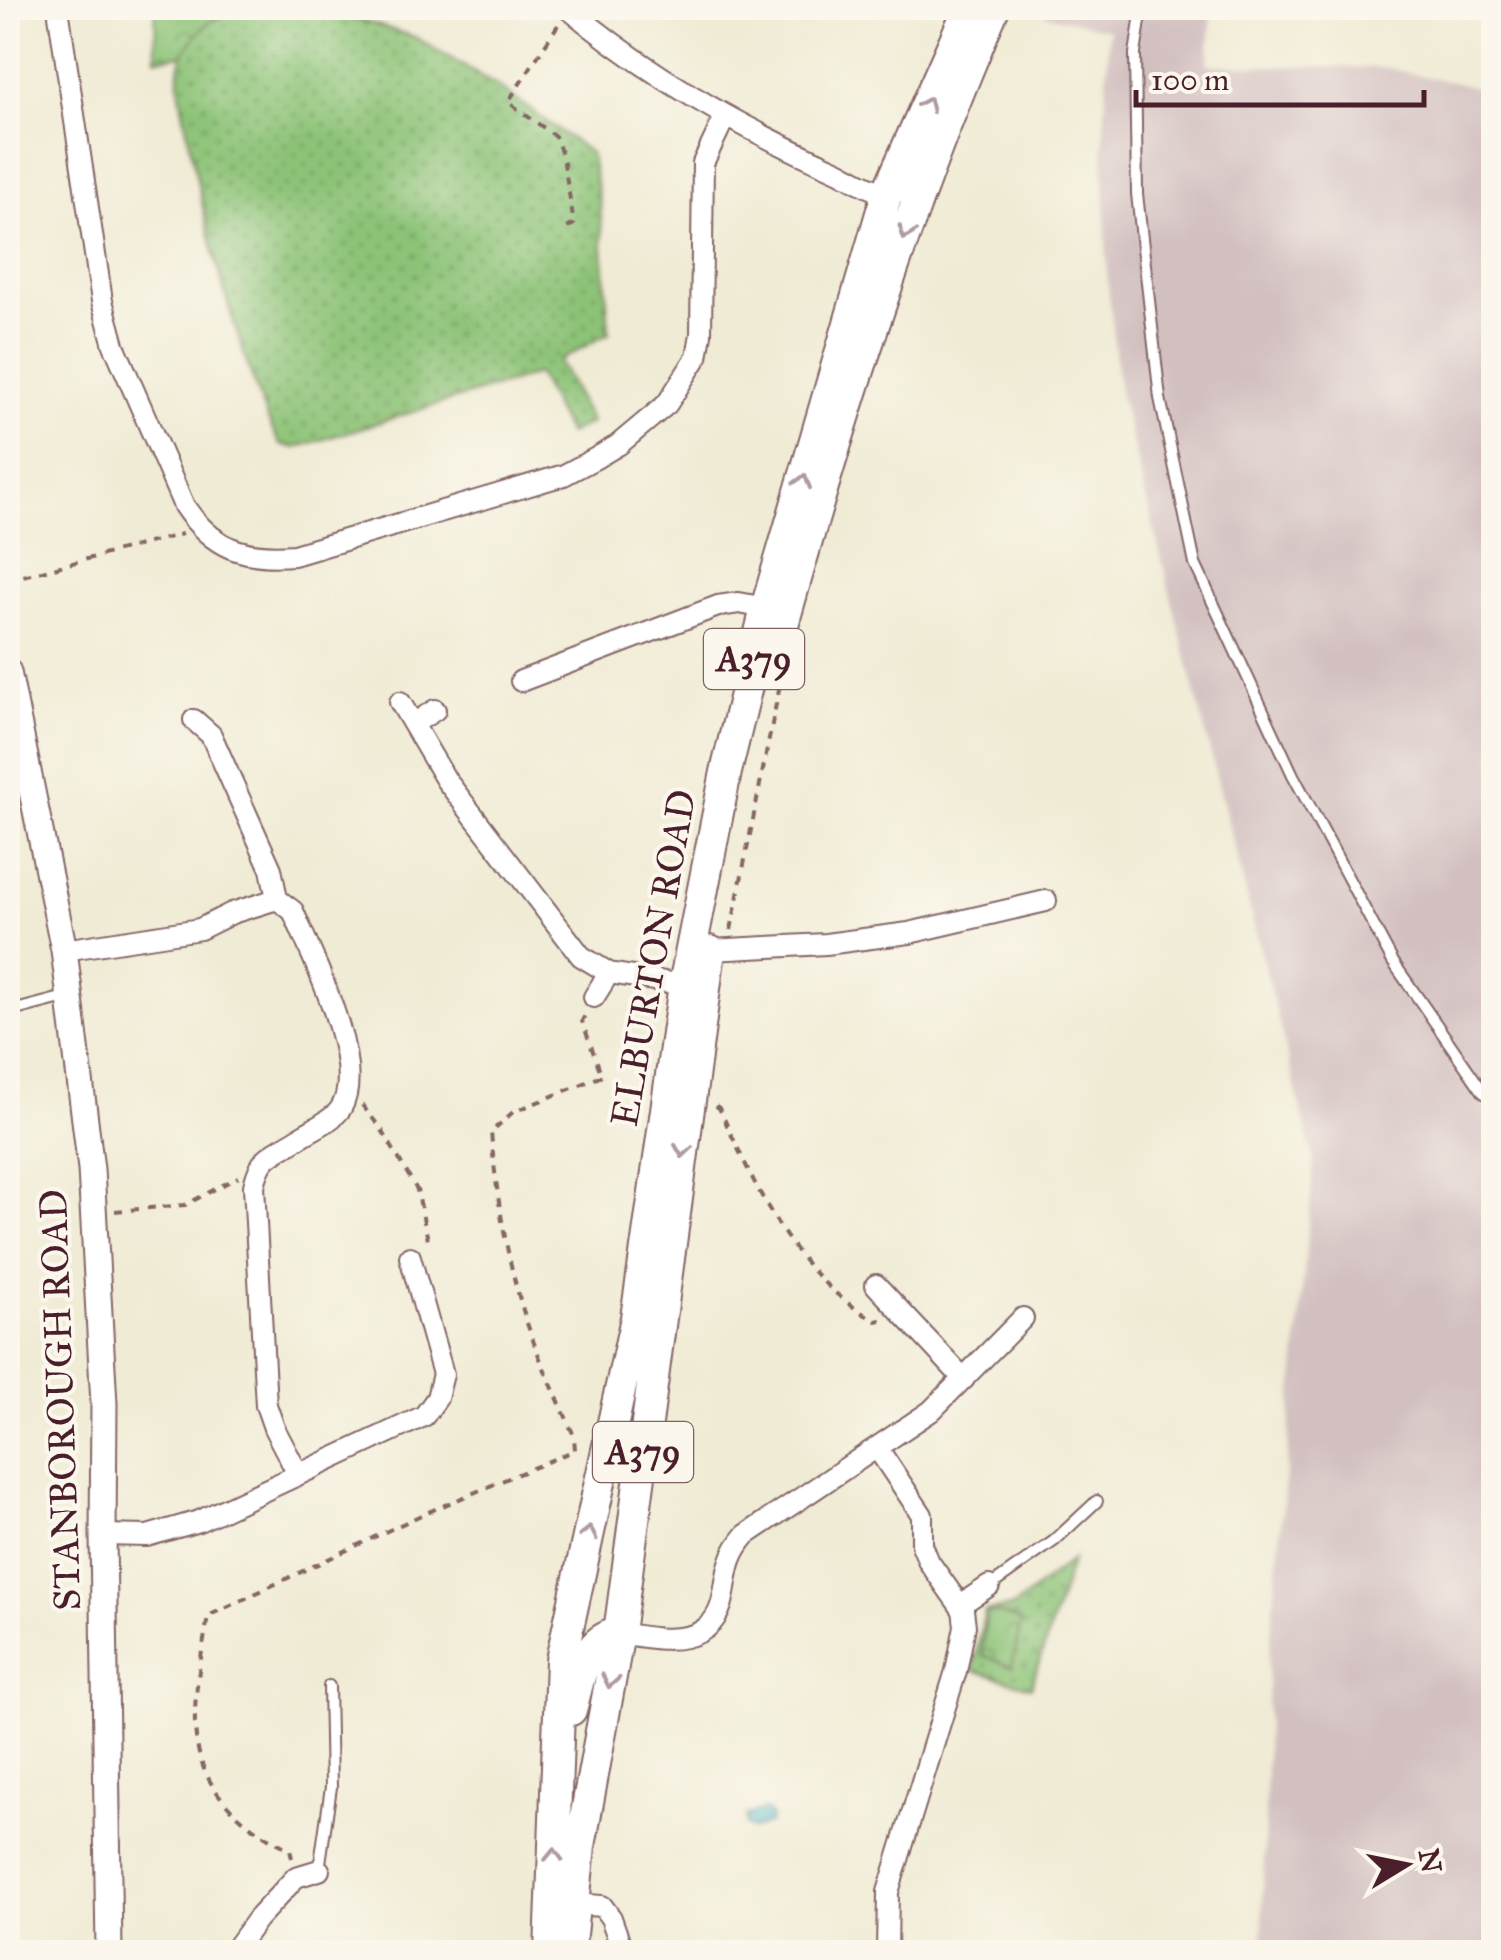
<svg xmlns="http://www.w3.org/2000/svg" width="1501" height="1960" font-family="'IM FELL Great Primer',serif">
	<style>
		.industrial { fill: #d2bfc0 }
		.grass { fill: url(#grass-dots); stroke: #6b7151; stroke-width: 2.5 }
		.park { fill: url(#park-crowns); stroke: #6b7151; stroke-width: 2.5 }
		.water { fill: url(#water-rules); stroke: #50707e; stroke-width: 2.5 }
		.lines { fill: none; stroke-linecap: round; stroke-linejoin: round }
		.service-casing { stroke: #846666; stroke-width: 14 }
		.minor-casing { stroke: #846666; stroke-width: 24 }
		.tertiary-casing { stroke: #846666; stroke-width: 29 }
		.primary-casing { stroke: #846666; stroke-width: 34 }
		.path { stroke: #846666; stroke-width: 4; stroke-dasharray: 8 8; stroke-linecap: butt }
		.service { stroke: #fff; stroke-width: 10 }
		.minor { stroke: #fff; stroke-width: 20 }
		.tertiary { stroke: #fff; stroke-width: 25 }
		.primary { stroke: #fff; stroke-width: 30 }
		.oneway { stroke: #ae9aa0 }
		.labels { text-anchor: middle; stroke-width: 8; stroke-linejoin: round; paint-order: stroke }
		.shield { fill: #fbf7ec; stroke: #7f6065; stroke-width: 2.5 }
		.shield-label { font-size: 35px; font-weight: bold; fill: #4a1f2b }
		.street-label { font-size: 38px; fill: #4a1f2b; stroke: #fbf7ec }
	</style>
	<defs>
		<pattern id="grass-dots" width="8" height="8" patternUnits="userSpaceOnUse" patternTransform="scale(2.5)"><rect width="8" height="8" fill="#8cc377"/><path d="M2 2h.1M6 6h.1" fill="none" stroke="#749e62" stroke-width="1.8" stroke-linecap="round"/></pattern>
		<pattern id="park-crowns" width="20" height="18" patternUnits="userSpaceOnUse" patternTransform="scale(2.5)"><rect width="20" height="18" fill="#8cc377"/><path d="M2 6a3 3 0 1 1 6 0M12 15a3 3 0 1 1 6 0" fill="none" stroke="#749e62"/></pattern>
		<pattern id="water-rules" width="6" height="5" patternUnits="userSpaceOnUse" patternTransform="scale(2.5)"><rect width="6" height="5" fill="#56c1d0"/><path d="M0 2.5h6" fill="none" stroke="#4ca5b3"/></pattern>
	</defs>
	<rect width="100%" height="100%" fill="#fbf7ec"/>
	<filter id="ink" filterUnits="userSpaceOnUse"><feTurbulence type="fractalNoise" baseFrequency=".01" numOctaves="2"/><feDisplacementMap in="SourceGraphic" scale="20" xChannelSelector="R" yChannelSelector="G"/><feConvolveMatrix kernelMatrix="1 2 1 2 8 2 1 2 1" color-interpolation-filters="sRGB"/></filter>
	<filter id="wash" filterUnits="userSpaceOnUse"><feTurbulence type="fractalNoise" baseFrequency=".0048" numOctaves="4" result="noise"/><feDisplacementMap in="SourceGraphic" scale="40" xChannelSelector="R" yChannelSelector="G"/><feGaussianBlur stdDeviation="2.25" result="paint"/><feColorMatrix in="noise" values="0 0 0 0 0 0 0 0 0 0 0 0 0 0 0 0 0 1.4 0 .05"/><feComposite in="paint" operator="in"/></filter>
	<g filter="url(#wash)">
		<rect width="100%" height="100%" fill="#f0ebd4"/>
		<path class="industrial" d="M1019,8H1212L1208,65L1387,68L1493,91V1952H1262L1268,1667L1314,1162L1119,391L1107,273L1103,148L1109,30Z"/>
		<path class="grass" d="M283,8L361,20L415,37L500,88L590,153L600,204L609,333L559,361L591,423L568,434L537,374L295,448L280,444C264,415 254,383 243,351C219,280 202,209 188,135C184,110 172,76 184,52C206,8 241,12 283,8Z
			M1072,1560L1031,1687L973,1670L985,1611L1013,1607Z"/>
		<path class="park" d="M155,8H367L361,20C326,14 252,0 220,15C203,24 192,40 182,55L156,58Z
			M995,1612L1021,1621L1012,1667L982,1655L986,1614Z"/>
		<path class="water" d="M765,1810L771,1815L770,1823L752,1829L746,1825V1815Z"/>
	</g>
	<g filter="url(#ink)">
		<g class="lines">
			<defs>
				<path id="service" d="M1142,8L1135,54L1137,194L1160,398L1195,564L1293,775L1393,962L1484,1093
					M8,1012L69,996
					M990,1586L1054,1541L1097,1501
					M319,1870L331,1787L329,1686"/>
				<path id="minor" d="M58,8L102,301L114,345L184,506C213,549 244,559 294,555L564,475L596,458L618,445L667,404L697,357L701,334L703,163L725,117
					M568,8C650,77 740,128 838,171C852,178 873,192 888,193C905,194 914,181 924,168
					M521,681L718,606L739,603L766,608
					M400,702L446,780L581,956L609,973L684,985
					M194,720L211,735L271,869L277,899L293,911C311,954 367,1065 341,1108C333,1121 310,1130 297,1139C272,1155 261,1154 254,1186L266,1405L274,1428L298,1474
					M413,724L435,710
					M64,950L200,929L232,913L277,899
					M710,950L826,944L909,933L1046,901
					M594,997L609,973
					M876,1285L964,1379
					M878,1449L922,1515V1545L929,1562L963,1610L965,1626L956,1671L888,1892L887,1952
					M103,1535L147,1536L199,1521L424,1416L437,1398L443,1374L410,1257
					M960,1605L989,1586
					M619,1633C661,1640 714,1651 724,1594C728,1569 729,1555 746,1535L931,1411L1023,1318
					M572,1904L602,1906L611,1918L623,1952
					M233,1952L257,1919L296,1877L319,1870"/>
				<path id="tertiary" d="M8,672L64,950L91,1169L104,1404L103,1535L109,1952"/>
				<path id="primary" d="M774,657C835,437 903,217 994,8
					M571,1710C580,1680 582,1639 619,1633
					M571,1935L580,1846L619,1633L710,951
					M550,1952L561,1660L636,1318L684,985L726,772L766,608L887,193L969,8"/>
			</defs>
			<use href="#service" class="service-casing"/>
			<use href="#minor" class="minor-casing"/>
			<use href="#tertiary" class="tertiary-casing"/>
			<use href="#primary" class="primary-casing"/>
			<path class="path" d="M558,25L508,102L555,136L563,157L574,224L563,230
				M8,580L182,534
				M731,930L781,679
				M362,1105L382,1130L417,1190L428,1240L426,1247
				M716,1106L719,1108C757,1189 793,1276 876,1321L881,1320
				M115,1211L185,1205L238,1177
				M292,1858L290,1849C249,1831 207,1796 198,1749C189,1709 202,1656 208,1616L419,1516L575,1450L574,1436C562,1407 548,1379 537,1351C510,1281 497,1205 491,1132L513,1112L602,1076L582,1021L586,1013
				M1476,1952L1494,1917"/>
			<use href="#service" class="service"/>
			<use href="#minor" class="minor"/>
			<use href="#tertiary" class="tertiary"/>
			<use href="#primary" class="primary"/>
		</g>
		<defs><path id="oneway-chevron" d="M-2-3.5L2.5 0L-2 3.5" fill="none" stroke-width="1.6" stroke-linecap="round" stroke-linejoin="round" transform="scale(2.5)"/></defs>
		<g class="oneway">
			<use href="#oneway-chevron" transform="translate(927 104) rotate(-66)"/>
			<use href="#oneway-chevron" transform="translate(906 233) rotate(110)"/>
			<use href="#oneway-chevron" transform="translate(803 481) rotate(-74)"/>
			<use href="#oneway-chevron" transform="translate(683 1151) rotate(98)"/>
			<use href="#oneway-chevron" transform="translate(589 1533) rotate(-78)"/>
			<use href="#oneway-chevron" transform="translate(610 1681) rotate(101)"/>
			<use href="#oneway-chevron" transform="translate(554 1855) rotate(-88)"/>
		</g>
	</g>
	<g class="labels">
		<g class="shield">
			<rect x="704" y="629" width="100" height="60" rx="8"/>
			<rect x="593" y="1422" width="100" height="60" rx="8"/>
		</g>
		<g class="shield-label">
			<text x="754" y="671">A379</text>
			<text x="643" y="1464">A379</text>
		</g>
		<g class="street-label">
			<text transform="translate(653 958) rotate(-80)" y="13">ELBURTON ROAD</text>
			<text transform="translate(60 1400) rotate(-92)" y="13">STANBOROUGH ROAD</text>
		</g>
	</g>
	<rect width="1501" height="1960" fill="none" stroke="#fbf7ec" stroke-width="40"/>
	<g transform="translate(1406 1865) rotate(80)" stroke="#fbf7ec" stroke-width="8" paint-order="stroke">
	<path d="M0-8L18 38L0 25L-18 38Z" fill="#4a1f2b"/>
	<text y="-15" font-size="28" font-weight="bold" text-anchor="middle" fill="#4a1f2b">N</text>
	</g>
	<path d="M1136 90v15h288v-15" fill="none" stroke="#4a1f2b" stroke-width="5"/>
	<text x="1151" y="90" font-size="30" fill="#4a1f2b" stroke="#fbf7ec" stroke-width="8" paint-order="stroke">100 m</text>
</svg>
